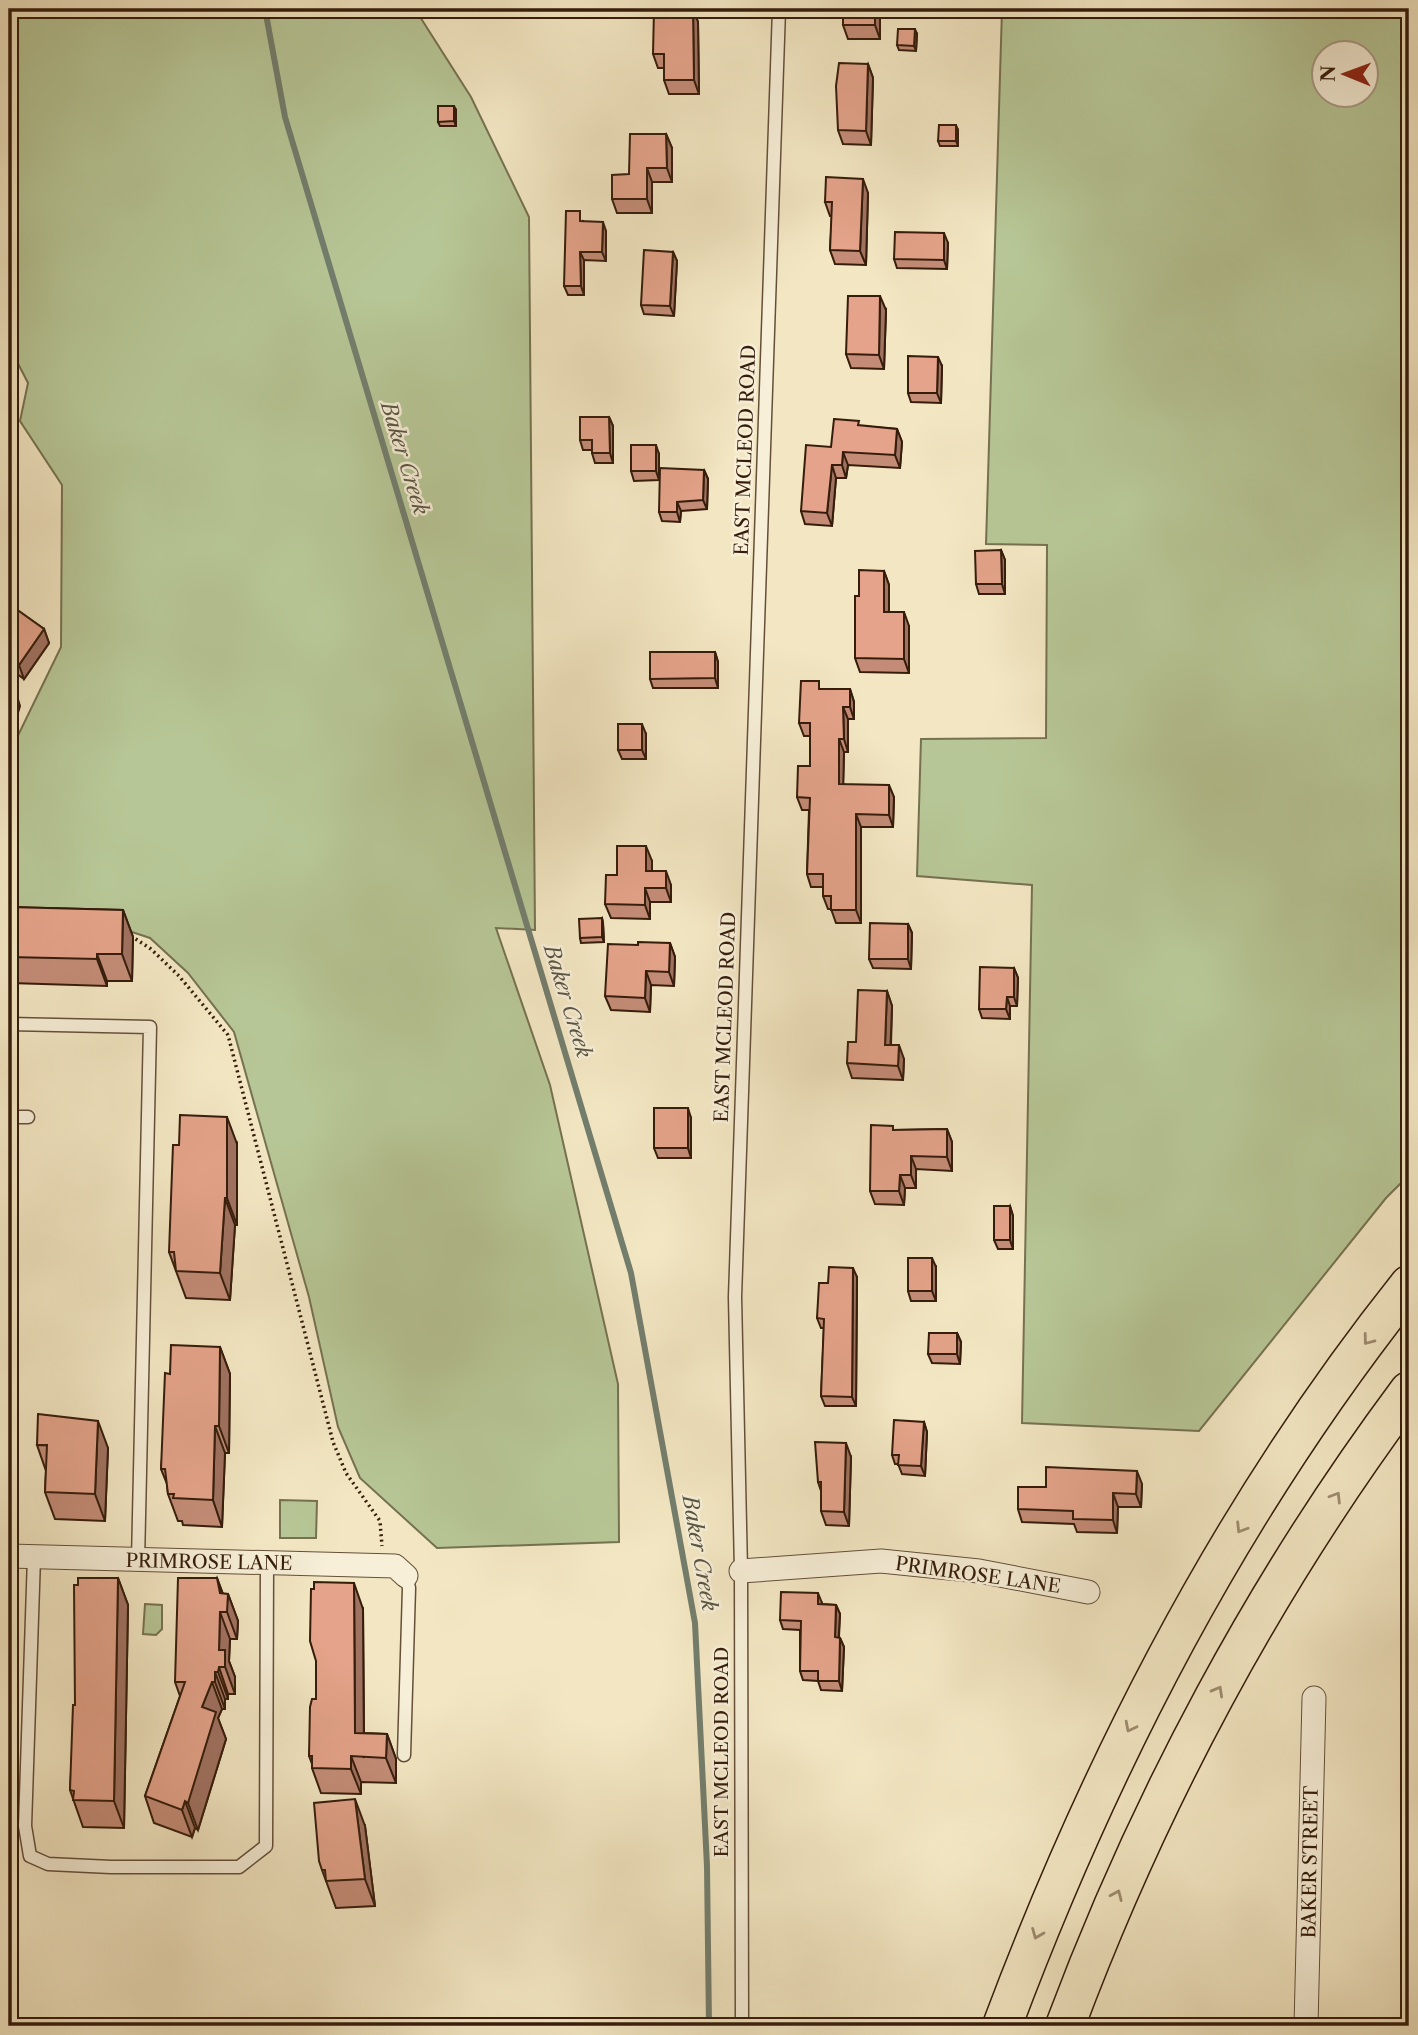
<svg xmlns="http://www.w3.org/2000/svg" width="1418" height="2035" font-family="'Libre Caslon Text',serif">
<rect width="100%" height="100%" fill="#f3e7c3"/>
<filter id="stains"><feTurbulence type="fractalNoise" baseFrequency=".00286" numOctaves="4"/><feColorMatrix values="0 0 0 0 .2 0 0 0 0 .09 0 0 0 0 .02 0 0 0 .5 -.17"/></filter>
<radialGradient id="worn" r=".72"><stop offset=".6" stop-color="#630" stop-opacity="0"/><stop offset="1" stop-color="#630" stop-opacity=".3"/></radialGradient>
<g fill="#b7c696" stroke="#767150" stroke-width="2" fill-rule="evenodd">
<polygon points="9,9 415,9 471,97 529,217 535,930 496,928 550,1085 618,1384 619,1542 437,1548 360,1478 338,1427 309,1297 234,1032 188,973 150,938 120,928 9,927 9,754 61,647 62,485 20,421 28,383 9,346"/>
<path d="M1002 9H1409V1175L1386 1198 1199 1431 1022 1423 1032 885 917 876 921 739 1046 738 1047 545 986 544ZM1324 52H1366V94H1324Z"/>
<polygon points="280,1500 317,1501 316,1538 280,1538"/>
<polygon points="145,1604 162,1605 162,1629 156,1635 143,1634"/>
</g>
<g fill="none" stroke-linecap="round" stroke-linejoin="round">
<polyline stroke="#737e6d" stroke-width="6" points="265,9 285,117 631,1273 695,1623 707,1866 709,2026"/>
<g stroke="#644f39" stroke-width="15">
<g id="service">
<polyline points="9,1024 150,1027 138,1561"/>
<polyline points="9,1117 28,1117"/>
<polyline points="34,1557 25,1826 30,1856 48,1864 111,1867 239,1867 266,1846 267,1563"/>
<polyline points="404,1755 409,1588 406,1576"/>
<polyline points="742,2026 741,1571 735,1297 779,9"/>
</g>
</g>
<g stroke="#644f39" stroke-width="25">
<g id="minor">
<polyline points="9,1556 395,1566 406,1576"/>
<polyline points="741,1571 881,1561 979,1571 1088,1592"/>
<polyline points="1306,2026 1314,1698"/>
</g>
</g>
<g stroke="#351c0b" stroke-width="41">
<g id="motorway">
<path d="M1002 2026C1101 1761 1232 1507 1409 1285"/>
<path d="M1065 2026C1149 1801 1265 1584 1409 1391"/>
</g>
</g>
<polyline stroke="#351c0b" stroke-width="3.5" stroke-dasharray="2 3.5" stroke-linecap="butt" points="131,936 151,949 179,976 228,1035 333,1442 346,1473 380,1521 382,1546"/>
<use href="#service" stroke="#f7efd8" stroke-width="12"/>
<use href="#minor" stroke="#f7efd8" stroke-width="23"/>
<use href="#motorway" stroke="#f3e7c3" stroke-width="38"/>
</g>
<g fill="#c48c77" stroke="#351c0b" stroke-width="2">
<polygon points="693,9 698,22 699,94 669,94 664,80 664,68 658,68 653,54"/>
<polygon points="880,9 880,39 848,39 843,25"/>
<polygon points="917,34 916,51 899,50 897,45"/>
<polygon points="868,64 873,78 871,145 843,144 838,130"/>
<polygon points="456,110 456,126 440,126 438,122"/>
<polygon points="958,130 958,146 940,146 938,141"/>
<polygon points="666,134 672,148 672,182 652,182 652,213 617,213 612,199 629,174"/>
<polygon points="868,193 866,265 835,264 830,250 832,216 830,216 825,202"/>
<polygon points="583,220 583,222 606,231 606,261 584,260 584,295 568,295 564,286"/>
<polygon points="948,243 947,269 897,268 894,259"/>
<polygon points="673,252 677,261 674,316 644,314 641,305"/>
<polygon points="886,310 884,369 851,368 846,354"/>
<polygon points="942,366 941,403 911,402 908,393"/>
<polygon points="609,417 613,426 613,463 595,463 592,453 592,450 583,450 580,440"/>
<polygon points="860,426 897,429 902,442 900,468 848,465 846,478 836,478 832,526 805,524 801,511 831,447"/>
<polygon points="659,454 659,480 634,481 631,471"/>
<polygon points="704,470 708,479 707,509 681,511 680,522 662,521 659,512"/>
<polygon points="1001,550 1005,560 1005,594 979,594 976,584"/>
<polygon points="884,571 889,585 889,612 909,626 909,673 860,672 855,658 859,596"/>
<polygon points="9,604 44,629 49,643 24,679 9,668"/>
<polygon points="715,652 718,662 718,688 653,688 650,679"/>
<polygon points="822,689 850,689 854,702 854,719 848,719 848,752 844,752 843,784 894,797 893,827 861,827 861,923 836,923 831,909 828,909 823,896 823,887 811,887 807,874 809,810 802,810 797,797 810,766 810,736 804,736 799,723"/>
<polygon points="646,734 646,759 622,759 618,750"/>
<polygon points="652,861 652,871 671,885 671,902 650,902 650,919 611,918 605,904 617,875"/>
<polygon points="9,907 123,910 133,937 132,981 107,981 107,986 10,983 9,980"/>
<polygon points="602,918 603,923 604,942 581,943 580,938"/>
<polygon points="908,924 912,933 911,969 873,968 869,959"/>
<polygon points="670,943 675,957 674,986 651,985 650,1012 611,1010 605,996 638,945"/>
<polygon points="1014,968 1018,978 1017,1006 1010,1006 1010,1019 982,1018 979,1009"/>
<polygon points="887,991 892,1006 891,1045 904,1059 903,1080 852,1078 847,1063 856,1042"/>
<polygon points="691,1118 691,1158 658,1158 654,1148"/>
<polygon points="947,1129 952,1142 952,1171 916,1169 916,1188 905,1188 904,1205 875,1204 870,1191 895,1130"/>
<polygon points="237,1144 237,1225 235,1225 230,1300 186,1298 169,1252"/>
<polygon points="1010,1206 1013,1216 1013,1249 998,1249 994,1240"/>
<polygon points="936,1267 936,1301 911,1301 908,1291"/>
<polygon points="857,1277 856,1406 825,1406 821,1396 824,1328 821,1328 817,1318 828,1283"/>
<polygon points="957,1333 961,1342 960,1364 932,1363 928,1354"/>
<polygon points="220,1347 230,1374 229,1453 225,1453 222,1527 183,1525 182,1521 178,1521 168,1494 167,1484 161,1469 170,1374"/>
<polygon points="924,1422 927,1432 925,1476 902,1474 898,1464 895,1464 892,1455"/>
<polygon points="37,1445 108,1448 105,1521 55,1519 45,1492 46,1471"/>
<polygon points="851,1457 849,1526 826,1525 821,1511 821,1491 818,1482"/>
<polygon points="1142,1484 1141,1507 1118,1507 1117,1533 1077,1532 1074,1524 1022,1522 1018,1509 1046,1487"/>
<polygon points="118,1578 128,1605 124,1828 83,1827 70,1790 75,1705 78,1585"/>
<polygon points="217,1578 223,1594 228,1594 238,1621 237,1639 230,1639 229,1661 235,1677 235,1694 228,1694 228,1699 225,1699 225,1709 222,1709 218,1718 226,1739 198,1830 195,1828 192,1837 154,1823 145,1796 180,1696 175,1682"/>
<polygon points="822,1603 822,1604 836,1605 840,1614 839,1637 840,1638 844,1647 842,1691 821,1690 818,1681 803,1680 800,1671 800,1630 783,1629 780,1620"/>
<polygon points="363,1609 364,1733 387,1734 396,1759 396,1783 361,1782 361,1794 321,1793 312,1768 312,1764 309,1756 316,1699 316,1661"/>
<polygon points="365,1826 375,1906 336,1908 322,1870"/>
</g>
<g fill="#a07261" stroke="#351c0b" stroke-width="2">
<polygon points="693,9 698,22 699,94 694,80"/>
<polygon points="875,9 880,9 880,39 875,25"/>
<polygon points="915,29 917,34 916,51 914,46"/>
<polygon points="868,64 873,78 871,145 866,131"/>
<polygon points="454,106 456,110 456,126 454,121"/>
<polygon points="956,125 958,130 958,146 956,141"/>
<polygon points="666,134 672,148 672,182 667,168"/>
<polygon points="647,168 652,182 652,213 647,199"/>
<polygon points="863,179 868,193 866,265 860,251"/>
<polygon points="603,222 606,231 606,261 602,252"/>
<polygon points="944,233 948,243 947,269 944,260"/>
<polygon points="580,252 584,260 584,295 581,286"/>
<polygon points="673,252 677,261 674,316 670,306"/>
<polygon points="880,296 886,310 884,369 879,355"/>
<polygon points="938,357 942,366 941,403 937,393"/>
<polygon points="609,417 613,426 613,463 610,453"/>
<polygon points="897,429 902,442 900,468 895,455"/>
<polygon points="656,445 659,454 659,480 656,471"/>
<polygon points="843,452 848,465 846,478 842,465"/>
<polygon points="832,465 836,478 832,526 827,513"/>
<polygon points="704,470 708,479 707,509 703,500"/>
<polygon points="677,502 681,511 680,522 677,512"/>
<polygon points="1001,550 1005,560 1005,594 1002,584"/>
<polygon points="884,571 889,585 889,626 884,612"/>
<polygon points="904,612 909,626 909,673 904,659"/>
<polygon points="44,629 49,643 24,679 19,665"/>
<polygon points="715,652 718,662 718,688 715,678"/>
<polygon points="850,689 854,702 854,719 850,707"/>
<polygon points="17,696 20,706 10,740 9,737 9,723"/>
<polygon points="843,707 848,719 848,752 844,739"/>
<polygon points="642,724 646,734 646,759 642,750"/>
<polygon points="839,739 844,752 843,796 839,784"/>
<polygon points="889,785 894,797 893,827 889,815"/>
<polygon points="856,814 861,827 861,923 856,910"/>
<polygon points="646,846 652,861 652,885 646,871"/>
<polygon points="666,871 671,885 671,902 666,888"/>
<polygon points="645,888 650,902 650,919 645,905"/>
<polygon points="123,910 133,937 132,981 122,954"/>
<polygon points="602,918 603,923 604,942 602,937"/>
<polygon points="908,924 912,933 911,969 908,959"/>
<polygon points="670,943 675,957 674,986 669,972"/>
<polygon points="97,954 107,981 107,986 97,959"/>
<polygon points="1014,968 1018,978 1017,1006 1014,997"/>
<polygon points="646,971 651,985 650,1012 645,998"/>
<polygon points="887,991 892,1006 890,1059 885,1045"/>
<polygon points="1007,997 1010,1006 1010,1019 1006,1009"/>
<polygon points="899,1045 904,1059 903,1080 898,1066"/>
<polygon points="688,1108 691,1118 691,1158 688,1148"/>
<polygon points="227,1117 237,1144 237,1225 227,1198"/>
<polygon points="947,1129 952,1142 952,1171 947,1157"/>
<polygon points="911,1156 916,1169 916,1188 911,1175"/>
<polygon points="900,1175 905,1188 904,1205 899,1191"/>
<polygon points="225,1198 235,1225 230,1300 220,1273"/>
<polygon points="1010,1206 1013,1216 1013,1249 1010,1240"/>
<polygon points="932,1258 936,1267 936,1301 932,1291"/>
<polygon points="853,1268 857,1277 856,1406 852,1397"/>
<polygon points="957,1333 961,1342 960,1364 957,1354"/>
<polygon points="220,1347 230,1374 229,1453 219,1426"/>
<polygon points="98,1421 108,1448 105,1521 95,1494"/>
<polygon points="924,1422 927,1432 925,1476 921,1466"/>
<polygon points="215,1426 225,1453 222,1527 213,1500"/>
<polygon points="846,1443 851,1457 849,1526 844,1512"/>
<polygon points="1137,1471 1142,1484 1141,1507 1136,1494"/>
<polygon points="1113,1493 1118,1507 1117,1533 1113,1520"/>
<polygon points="118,1578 128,1605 124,1828 114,1801"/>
<polygon points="217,1578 227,1605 228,1594 238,1621 237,1639 220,1593"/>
<polygon points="354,1583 363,1609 364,1758 355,1733"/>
<polygon points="818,1593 822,1603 822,1614 818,1604"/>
<polygon points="836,1605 840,1614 838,1647 835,1637"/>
<polygon points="220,1612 230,1639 229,1661 235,1677 235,1694 219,1650"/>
<polygon points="840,1638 844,1647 842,1691 839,1681"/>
<polygon points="219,1667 228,1694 228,1699 218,1672"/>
<polygon points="215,1672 225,1699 225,1709 215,1682"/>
<polygon points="212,1682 222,1709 218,1718 226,1739 198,1830 188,1803 202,1707"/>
<polygon points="387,1734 396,1759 396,1783 386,1758"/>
<polygon points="351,1756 361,1782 361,1794 351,1769"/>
<polygon points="355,1799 365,1826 375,1906 365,1879"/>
<polygon points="185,1801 195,1828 192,1837 182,1810"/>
</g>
<g fill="#e4a38a" stroke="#351c0b" stroke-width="2">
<polygon points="654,9 693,9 694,80 664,80 664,54 653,54"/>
<rect x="843" y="9" width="32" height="16"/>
<polygon points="898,29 915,29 914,46 897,45"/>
<polygon points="839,63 868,64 866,131 838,130 836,86"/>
<polygon points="438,106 454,106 454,121 438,122"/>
<polygon points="939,125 956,125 956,141 938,141"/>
<polygon points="630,134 666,134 667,168 647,168 647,199 612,199 612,175 629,174"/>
<polygon points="826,177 863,179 860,251 830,250 832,202 825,202"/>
<polygon points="566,211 580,211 580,221 603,222 602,252 580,252 581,286 564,286"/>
<polygon points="895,232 944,233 944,260 894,259"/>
<polygon points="644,250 673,252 670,306 641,305"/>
<polygon points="848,296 880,296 879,355 846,354"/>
<polygon points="908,356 938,357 937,393 908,393"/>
<polygon points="580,417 609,417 610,453 592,453 592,440 580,440"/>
<polygon points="834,419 859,421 858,425 897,429 895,455 843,452 842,465 832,465 827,513 801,511 806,445 831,447"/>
<rect x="631" y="445" width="25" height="26"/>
<polygon points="660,468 704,470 703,500 677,502 677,512 659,512"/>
<polygon points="1001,550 1002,584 976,584 975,551"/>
<polygon points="859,570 884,571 884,612 904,612 904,659 855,658 855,596 859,596"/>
<polygon points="9,604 44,629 19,665 9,658"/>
<polygon points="650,652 715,652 715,678 650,679"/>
<polygon points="801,681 819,681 819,689 850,689 850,707 843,707 844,739 839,739 839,784 889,785 889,815 856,814 856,910 831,910 831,896 823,896 823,874 807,874 810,798 797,797 798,766 810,766 810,723 799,723"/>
<polygon points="9,694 17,696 9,723"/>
<rect x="618" y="724" width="24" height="26"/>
<polygon points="617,846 646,846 646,871 666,871 666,888 645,888 645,905 605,904 606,875 617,875"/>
<polygon points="9,907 123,910 122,954 97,954 97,959 9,957"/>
<polygon points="602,918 602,937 580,938 579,919"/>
<polygon points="870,923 908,924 908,959 869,959"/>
<polygon points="638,942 670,943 669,972 646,971 645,998 605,996 608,944 638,945"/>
<polygon points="980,967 1014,968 1014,997 1007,997 1006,1009 979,1009"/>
<polygon points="858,990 887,991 885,1045 899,1045 898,1066 847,1063 848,1042 856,1042"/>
<rect x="654" y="1108" width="34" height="40"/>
<polygon points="180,1115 227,1117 227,1198 225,1198 220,1273 176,1271 174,1252 169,1252 173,1145 179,1145"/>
<polygon points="871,1125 893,1126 893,1130 947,1129 947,1157 911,1156 911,1175 900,1175 899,1191 870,1191"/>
<rect x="994" y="1206" width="16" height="34"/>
<rect x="908" y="1258" width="24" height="33"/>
<polygon points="829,1267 853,1268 852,1397 821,1396 824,1319 817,1318 819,1283 828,1283"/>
<polygon points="929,1333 957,1333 957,1354 928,1354"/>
<polygon points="171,1345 220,1347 219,1426 215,1426 213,1500 173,1498 174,1494 168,1494 165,1469 161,1469 165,1373 170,1374"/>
<polygon points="38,1414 98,1421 95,1494 45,1492 47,1445 37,1445"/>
<polygon points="894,1420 924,1422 921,1466 898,1465 899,1455 892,1455"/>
<polygon points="815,1442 846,1443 844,1512 821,1511 821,1482 818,1482"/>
<polygon points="1046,1467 1137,1471 1136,1494 1113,1493 1113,1520 1073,1519 1073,1511 1018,1509 1018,1487 1046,1487"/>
<polygon points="78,1578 118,1578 114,1801 73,1800 74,1791 70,1790 73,1705 75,1705 74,1585 78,1585"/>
<polygon points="178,1578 217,1578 220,1593 228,1594 227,1612 220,1612 219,1650 225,1650 225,1667 219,1667 218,1672 215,1672 215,1682 212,1682 202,1707 216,1712 188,1803 185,1801 182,1810 145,1796 185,1682 175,1682"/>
<polygon points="314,1582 354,1583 355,1733 387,1734 386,1758 351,1756 351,1769 312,1768 312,1756 309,1756 310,1707 312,1699 316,1699 316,1661 310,1641 311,1589 314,1589"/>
<polygon points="781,1592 818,1593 818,1604 836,1605 835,1637 840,1638 839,1681 818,1681 818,1671 800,1671 801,1621 780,1620"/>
<polygon points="355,1799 365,1879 326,1881 325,1870 322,1870 319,1861 314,1803"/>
</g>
<defs><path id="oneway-chevron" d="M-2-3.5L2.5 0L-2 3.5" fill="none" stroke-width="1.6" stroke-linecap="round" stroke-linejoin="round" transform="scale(1.75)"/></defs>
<g stroke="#9e8c70">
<use href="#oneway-chevron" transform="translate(1368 1340) rotate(127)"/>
<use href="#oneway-chevron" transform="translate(1336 1497) rotate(-58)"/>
<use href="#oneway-chevron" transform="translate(1241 1528) rotate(122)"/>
<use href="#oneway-chevron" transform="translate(1218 1691) rotate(-61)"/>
<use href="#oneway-chevron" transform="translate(1130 1727) rotate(117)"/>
<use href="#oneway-chevron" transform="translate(1117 1895) rotate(-66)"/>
<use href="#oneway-chevron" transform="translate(1037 1934) rotate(112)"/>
</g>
<g text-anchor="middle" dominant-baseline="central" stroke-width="5" stroke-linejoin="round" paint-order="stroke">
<g font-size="19" fill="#351c0b" stroke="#f7efd8">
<text transform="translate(745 450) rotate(-88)">EAST MCLEOD ROAD</text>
<text transform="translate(725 1017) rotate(-88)">EAST MCLEOD ROAD</text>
<text transform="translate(209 1562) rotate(1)">PRIMROSE LANE</text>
<text transform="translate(978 1575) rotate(8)">PRIMROSE LANE</text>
<text transform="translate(721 1752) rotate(-90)">EAST MCLEOD ROAD</text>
<text transform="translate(1310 1862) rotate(-89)">BAKER STREET</text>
</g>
<g font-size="21" font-style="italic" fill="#595544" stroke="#f7efd8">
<text transform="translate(405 458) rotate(73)">Baker Creek</text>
<text transform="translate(568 1001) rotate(73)">Baker Creek</text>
<text transform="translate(700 1553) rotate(80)">Baker Creek</text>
</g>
</g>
<rect width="1418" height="2035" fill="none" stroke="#f3e7c3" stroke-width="35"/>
<rect x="10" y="10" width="1397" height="2014" fill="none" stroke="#351c0b" stroke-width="3.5"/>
<rect x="18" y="18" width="1383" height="2000" fill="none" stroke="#351c0b" stroke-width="2"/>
<g transform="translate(1345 74) rotate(271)"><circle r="33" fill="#f7efd8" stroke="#a99b86" stroke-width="2"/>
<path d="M0-5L12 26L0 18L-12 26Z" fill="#8f2418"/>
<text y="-10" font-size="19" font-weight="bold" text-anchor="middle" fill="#351c0b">N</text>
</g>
<rect width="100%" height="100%" filter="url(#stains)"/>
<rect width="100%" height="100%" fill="url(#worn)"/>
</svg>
